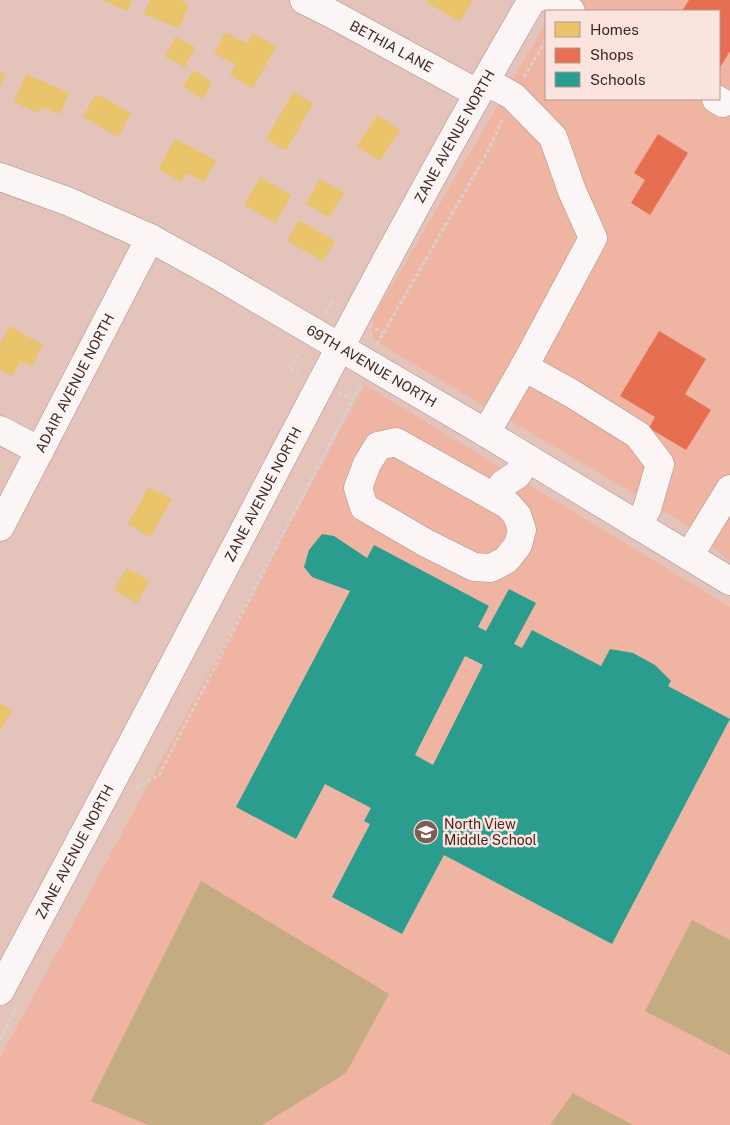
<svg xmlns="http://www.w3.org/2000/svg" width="730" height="1125" font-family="'Public Sans',sans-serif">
<rect width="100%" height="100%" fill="#e4c3ba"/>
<g fill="#f0b4a3">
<polygon points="560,0 730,0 730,561 679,520 377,342 372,334 373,318 546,23 546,99 719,99 719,11 553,11"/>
<polygon points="365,385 730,607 730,1125 0,1125 0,1058"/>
</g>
<g fill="#c4ab82">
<polygon points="201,881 389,994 346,1073 262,1125 148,1125 91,1101"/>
<polygon points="692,920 730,940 730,1055 645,1011"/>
<polygon points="573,1093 633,1125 550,1125"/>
</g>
<g fill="#e9c46a">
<polygon points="102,0 132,0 128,11"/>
<polygon points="150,0 180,0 189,4 179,28 144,14"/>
<polygon points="427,0 473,0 460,22 426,2"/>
<polygon points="226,32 247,44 253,33 276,47 253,88 230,75 236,65 214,53"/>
<polygon points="175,37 195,47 185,67 165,57"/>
<polygon points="193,70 212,82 203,99 183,87"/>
<polygon points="0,72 5,73 0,87"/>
<polygon points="26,74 69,93 60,114 42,107 39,113 14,102"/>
<polygon points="293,92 313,103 286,151 266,139"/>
<polygon points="96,94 131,113 118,137 83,117"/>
<polygon points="377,115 400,130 380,161 357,146"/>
<polygon points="175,139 216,160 204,182 186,173 182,182 158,169"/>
<polygon points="260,177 291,195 276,223 244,205"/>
<polygon points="320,179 344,192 330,217 306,204"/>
<polygon points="299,220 335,241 323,261 287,241"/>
<polygon points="10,326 43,345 31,367 21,361 12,376 0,369 0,344"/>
<polygon points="149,487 172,499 150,537 128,524"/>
<polygon points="127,568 150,581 137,603 114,590"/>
<polygon points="0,704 12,710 0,732"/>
</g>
<g fill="#e76f51">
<polygon points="689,0 730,0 730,51 721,66 719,64 719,11 682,11"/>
<polygon points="658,134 688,153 650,215 631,203 645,180 634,173"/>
<polygon points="659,331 706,359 685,394 711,410 686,450 649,428 655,417 620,396"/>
</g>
<path fill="#2a9d8f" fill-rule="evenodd" d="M322 534 334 536 367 558 374 545 489 606 478 627 486 631 509 589 536 603 514 644 522 648 532 630 601 666 610 649 633 653 655 665 671 681 668 686 730 719 612 944 444 855 402 934 332 897 370 824 364 821 371 808 325 784 296 839 236 807 350 591 312 577 304 567 309 550ZM465 656 483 665 433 765 415 755Z"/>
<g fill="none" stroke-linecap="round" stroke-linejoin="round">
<g stroke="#aa8e86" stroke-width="29">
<g id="minor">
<path id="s1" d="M304 0 332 14 477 93"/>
<polyline points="552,0 571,11"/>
<polyline points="485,81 513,96 553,137 572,191 593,238 524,367"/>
<polyline points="716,99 723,103"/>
<path id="s2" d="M0 177 67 201 150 238 217 275 486 433 730 581"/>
<polyline points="0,430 40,451"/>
<polyline points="486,433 524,367 571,393 638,435 660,464 647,509 637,525"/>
<polygon points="396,442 508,505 517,515 522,530 518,545 506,560 491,568 474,567 426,543 364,507 358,488 367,464 378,446"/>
<polyline points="494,497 503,484 518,474 527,458"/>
<path id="s3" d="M0 527 150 238"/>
<polyline points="689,556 730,489"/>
<path id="s4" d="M0 991C84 835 167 678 249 521 340 346 432 171 532 0"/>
</g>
</g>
<g stroke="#dbd0cd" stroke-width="3" stroke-dasharray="4 2.5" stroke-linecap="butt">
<polyline points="524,77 546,40"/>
<polyline points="325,313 332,301 338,305"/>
<polyline points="375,328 383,333"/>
<polyline points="377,344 487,153 503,118"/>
<polyline points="300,374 289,368 301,350"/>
<polyline points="339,393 353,399 359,384"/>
<polyline points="136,788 159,775 353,399"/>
<polyline points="0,1040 16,1008"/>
</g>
<use href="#minor" stroke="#fbf6f5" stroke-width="28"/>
</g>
<defs>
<g id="school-disc" transform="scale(1.25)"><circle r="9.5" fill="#7b5d55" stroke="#fce4de"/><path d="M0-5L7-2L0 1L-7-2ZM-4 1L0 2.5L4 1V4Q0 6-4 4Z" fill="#fff"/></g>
</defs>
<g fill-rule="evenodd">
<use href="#school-disc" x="426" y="832"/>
</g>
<g text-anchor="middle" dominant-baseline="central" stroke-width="5" stroke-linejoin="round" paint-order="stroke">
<g font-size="14" fill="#43261e" stroke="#fce4de">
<text stroke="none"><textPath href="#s1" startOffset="99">BETHIA LANE</textPath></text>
<text stroke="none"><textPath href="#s4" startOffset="968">ZANE AVENUE NORTH</textPath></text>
<text stroke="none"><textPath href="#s2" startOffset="418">69TH AVENUE NORTH</textPath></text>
<text stroke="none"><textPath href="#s3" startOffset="162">ADAIR AVENUE NORTH</textPath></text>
<text stroke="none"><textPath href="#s4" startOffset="562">ZANE AVENUE NORTH</textPath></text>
<text stroke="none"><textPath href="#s4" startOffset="158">ZANE AVENUE NORTH</textPath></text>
</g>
<g font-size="14" fill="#43261e" stroke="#fce4de" text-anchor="start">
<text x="444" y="824">North View<tspan x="444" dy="16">Middle School</tspan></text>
</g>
</g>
<rect x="545" y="10" width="175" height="90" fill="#fce4de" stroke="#b29891"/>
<rect x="555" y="22" width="25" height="15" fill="#e9c46a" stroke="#b29891"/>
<text x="590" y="35" font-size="15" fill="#43261e">Homes</text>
<rect x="555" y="48" width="25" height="15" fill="#e76f51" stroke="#b29891"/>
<text x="590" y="60" font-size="15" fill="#43261e">Shops</text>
<rect x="555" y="72" width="25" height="15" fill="#2a9d8f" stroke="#b29891"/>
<text x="590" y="85" font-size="15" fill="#43261e">Schools</text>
</svg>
